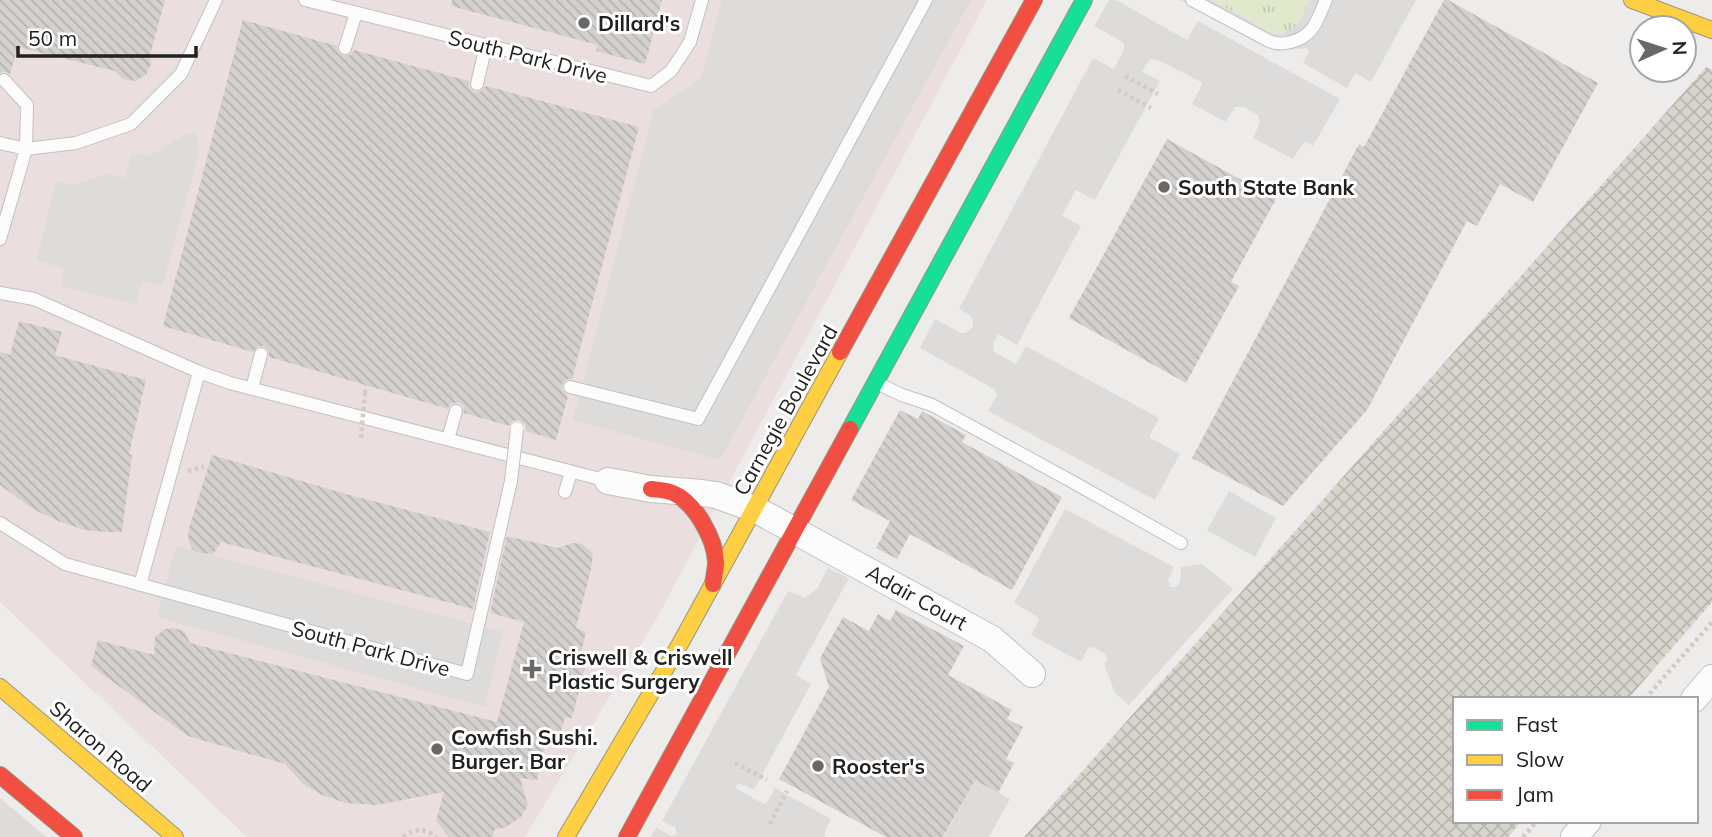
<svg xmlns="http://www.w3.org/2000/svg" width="1712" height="837" font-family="Mulish,sans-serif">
<defs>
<pattern id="construction-cross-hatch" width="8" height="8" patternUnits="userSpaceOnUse" patternTransform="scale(1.75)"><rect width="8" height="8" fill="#d7d5cc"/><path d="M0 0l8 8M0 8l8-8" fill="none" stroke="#b8b7af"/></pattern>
<pattern id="grass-tufts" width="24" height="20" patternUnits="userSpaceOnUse" patternTransform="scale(1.75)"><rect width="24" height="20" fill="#e0e9cb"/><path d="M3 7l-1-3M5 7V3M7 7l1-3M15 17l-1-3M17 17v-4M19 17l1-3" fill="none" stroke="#c0c8ae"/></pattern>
<pattern id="building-back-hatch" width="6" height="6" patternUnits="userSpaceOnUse" patternTransform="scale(1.75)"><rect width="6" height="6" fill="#d3d0ce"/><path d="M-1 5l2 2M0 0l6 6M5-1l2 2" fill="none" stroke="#b5b2b1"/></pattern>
</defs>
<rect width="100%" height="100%" fill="#eeecea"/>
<polygon fill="#dedcdb" points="0,798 46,837 0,837"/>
<polygon fill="#ebdede" points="0,0 987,0 657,618 525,837 247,837 0,602"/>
<g fill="#dddcdb">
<polygon points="722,0 971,0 720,460 573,420 654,109 701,78"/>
<polygon points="1109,0 1116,0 1187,40 1198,21 1340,99 1313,146 1307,142 1303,143 1293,159 1253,138 1260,123 1258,115 1244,107 1235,107 1226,122 1192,104 1203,83 1158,60 1150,59 1142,72 1160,81 1095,200 1076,190 1062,216 1081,226 1017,345 998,334 993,344 994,352 1016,364 1026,346 1159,418 1149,437 1180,454 1155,500 988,411 997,395 994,389 920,348 935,319 961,333 965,333 970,330 973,326 973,320 970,315 959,309 1093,58 1114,69 1124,49 1124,44 1121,41 1094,26"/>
<polygon points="1180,0 1213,0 1272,33 1282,34 1299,21 1310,0 1416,0 1371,82 1355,73 1347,88 1303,63 1309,52 1307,48 1277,51 1270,48"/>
<polygon points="197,133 199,154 162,286 142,281 136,304 61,286 64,269 37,260 56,182 74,185 106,174 125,178 132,153 147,156 156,152 183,135"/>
<polygon points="1229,491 1276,518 1255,557 1207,530"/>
<polygon points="1065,509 1174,567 1168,580 1170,587 1174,587 1178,585 1181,578 1181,567 1202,564 1233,589 1129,705 1115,693 1104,663 1107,661 1107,657 1105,654 1092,647 1088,648 1081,662 1031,635 1039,620 1038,617 1014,603"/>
<polygon points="176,546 503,632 485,707 157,617"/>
<polygon points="828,568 849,578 796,675 811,684 754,790 739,783 736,786 737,789 764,804 767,802 775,788 831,819 825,831 825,837 651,837 656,828 672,836 677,834 675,827 662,821 788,591 805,598 817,589"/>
<polygon points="975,780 1010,799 989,837 944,837"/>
</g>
<polygon fill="url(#construction-cross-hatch)" points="1706,67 1712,70 1712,602 1628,699 1455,699 1455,821 1522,821 1508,837 1024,837"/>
<path fill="url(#grass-tufts)" d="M1213 0H1310C1300 18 1296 36 1272 33Z"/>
<g fill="url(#building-back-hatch)">
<polygon points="0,0 165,0 150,55 151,64 146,75 135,81 123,79 115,71 18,47 10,74 6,72 0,72"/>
<polygon points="452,0 662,0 645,64 596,51 598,45 451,6"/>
<polygon points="1444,0 1448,0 1598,83 1533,202 1500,184 1477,226 1467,221 1367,410 1283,506 1192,458 1359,144 1364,147"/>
<polygon points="243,20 337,46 338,53 343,56 350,55 354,50 469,81 469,87 474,92 480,92 486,86 639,127 572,379 567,379 562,384 562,390 568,396 556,440 526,431 525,425 519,420 513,421 509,426 464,413 463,405 458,402 450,404 448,409 269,357 269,351 264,346 258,346 253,352 163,326"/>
<polygon points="1167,139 1276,199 1231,282 1239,286 1186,383 1069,318"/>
<polygon points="19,321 62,332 55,355 146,380 129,454 132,455 122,532 105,532 85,530 58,521 33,509 0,485 0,352 10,355"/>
<polygon points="900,410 918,419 922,411 966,435 962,442 1062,497 1012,590 910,534 897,559 876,548 890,521 851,500"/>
<polygon points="212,455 346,494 490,532 473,609 221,542 213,554 199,553 192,549 188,539 189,528"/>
<polygon points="507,536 558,548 573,543 582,544 593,553 591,569 576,628 586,632 579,661 586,663 572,718 565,717 558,741 546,741 537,780 520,778 528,805 521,817 506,827 494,830 493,837 449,837 436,821 444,792 377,805 346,803 322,795 303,784 285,764 188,736 91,666 98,640 154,655 155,637 165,629 174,628 184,631 190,643 497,722 524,622 490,613"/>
<polygon points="896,610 964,646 948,675 1012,710 1007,719 1023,727 1006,759 1014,763 998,793 975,780 943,837 886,837 779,779 829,687 820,658 843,617 869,631 878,614 890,621"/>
</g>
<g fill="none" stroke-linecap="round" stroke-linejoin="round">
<g stroke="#c2c1c0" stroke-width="14">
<g id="lane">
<polyline points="305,0 651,86 671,71 690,42 702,0"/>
<path d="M1192 0 1269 41C1277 44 1282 44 1291 42 1314 36 1317 20 1326 0"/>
<polyline points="345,48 356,13"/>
<polyline points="477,84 486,45"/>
<polyline points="0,143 26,149 76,143 131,124 181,74 216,0"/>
<polyline points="0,239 26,149 27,105 4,80"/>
<polyline points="0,293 34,299 199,372 230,383 608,481"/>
<polyline points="879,384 902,395 932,405 1071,481 1181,543"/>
<polyline points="570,387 698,419 926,0"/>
<polyline points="252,388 261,354"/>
<polyline points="448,439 456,411"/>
<polyline points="565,492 571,472"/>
<polyline points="0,523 65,564 467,674 511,481"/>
<polyline points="140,585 199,372"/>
</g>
</g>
<g stroke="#c2c1c0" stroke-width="28">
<g id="street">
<polyline points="608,481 651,489 702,493 716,495 755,509 992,639 1032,674"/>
<polyline points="1694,699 1712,678"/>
<polyline points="1574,837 1588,821"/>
</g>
</g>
<g stroke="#989682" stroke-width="18">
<polyline id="fast" points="850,429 1084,0"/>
</g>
<g stroke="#989682" stroke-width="18">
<g id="slow">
<polyline points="1632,0 1712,30"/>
<polyline points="0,687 175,837"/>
<polyline points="566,837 680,644 840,352"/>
</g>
</g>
<g stroke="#989682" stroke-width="18">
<g id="jam">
<polyline points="840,352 1034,0"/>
<path d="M651 489C658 490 666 490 673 493 695 502 715 539 716 562 716 569 714 577 713 584"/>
<polyline points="0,775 74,837"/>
<polyline points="627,837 850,429"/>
</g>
</g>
<g stroke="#d6c9c9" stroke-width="4.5" stroke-dasharray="3.5 3.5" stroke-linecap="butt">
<polyline points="1125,76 1158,94"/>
<polyline points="1118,90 1151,108"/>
<polyline points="365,393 366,385"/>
<polyline points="188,471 204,467"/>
<polyline points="1645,699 1712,622"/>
<polyline points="735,763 767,780"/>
<polyline points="770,824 787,791"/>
<path d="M403 837C414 828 425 828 436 837"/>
<polyline points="1523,837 1537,821"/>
</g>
<use href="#lane" stroke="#fcfcfc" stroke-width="12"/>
<use href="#street" stroke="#fcfcfc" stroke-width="26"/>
<use href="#fast" stroke="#16e098" stroke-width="16"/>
<use href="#slow" stroke="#ffcf43" stroke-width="16"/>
<use href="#jam" stroke="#f24e42" stroke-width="16"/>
<g stroke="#c2c1c0" stroke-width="14" stroke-linecap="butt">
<polyline id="lane-bridge" points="511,481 517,429"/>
</g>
<polyline stroke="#d6c9c9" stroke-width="4.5" stroke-dasharray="3.5 3.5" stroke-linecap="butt" points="361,438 365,393"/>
<use href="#lane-bridge" stroke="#fcfcfc" stroke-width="12"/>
</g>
<g fill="#696867" stroke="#fff" stroke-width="2.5">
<circle cx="584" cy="23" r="7"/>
<circle cx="1164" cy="187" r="7"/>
<path d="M528.5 658.5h7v7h7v7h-7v7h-7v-7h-7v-7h7z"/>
<circle cx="437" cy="749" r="7"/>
<circle cx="818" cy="766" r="7"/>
</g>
<g text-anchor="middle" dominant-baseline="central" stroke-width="6" stroke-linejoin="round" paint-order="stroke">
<g font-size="21" font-weight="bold" fill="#212121" stroke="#fff" text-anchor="start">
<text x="598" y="23">Dillard's</text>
<text x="1178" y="187">South State Bank</text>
<text x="548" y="657">Criswell &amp; Criswell<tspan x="548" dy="24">Plastic Surgery</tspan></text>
<text x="451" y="737">Cowfish Sushi.<tspan x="451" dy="24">Burger. Bar</tspan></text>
<text x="832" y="766">Rooster's</text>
</g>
<g font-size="21" fill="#212121" stroke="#fff">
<text transform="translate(528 56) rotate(14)">South Park Drive</text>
<text transform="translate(785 410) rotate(-61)">Carnegie Boulevard</text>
<text transform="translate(917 597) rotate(29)">Adair Court</text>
<text transform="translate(371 648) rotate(15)">South Park Drive</text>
<text transform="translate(101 746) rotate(41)">Sharon Road</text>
</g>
</g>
<rect x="1453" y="697" width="245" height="126" fill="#ffffff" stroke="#a6a6a6" stroke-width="2"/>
<rect x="1467" y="720" width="35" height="10" fill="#16e098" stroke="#a6a6a6" stroke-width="2"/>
<text x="1516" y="732" font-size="21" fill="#212121">Fast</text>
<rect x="1467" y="755" width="35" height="10" fill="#ffcf43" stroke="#a6a6a6" stroke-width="2"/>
<text x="1516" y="767" font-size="21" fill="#212121">Slow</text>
<rect x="1467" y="790" width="35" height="10" fill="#f24e42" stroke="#a6a6a6" stroke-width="2"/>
<text x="1516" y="802" font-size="21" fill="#212121">Jam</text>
<g transform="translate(1663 49) rotate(87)"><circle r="33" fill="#ffffff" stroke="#a6a6a6" stroke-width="2"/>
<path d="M0-5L12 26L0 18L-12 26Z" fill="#696867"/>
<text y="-10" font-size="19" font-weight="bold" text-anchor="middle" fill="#212121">N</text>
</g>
<path d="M18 46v10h178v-10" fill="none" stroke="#212121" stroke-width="3.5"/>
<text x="28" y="46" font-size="21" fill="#212121" stroke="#ffffff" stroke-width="5" paint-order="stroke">50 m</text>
</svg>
